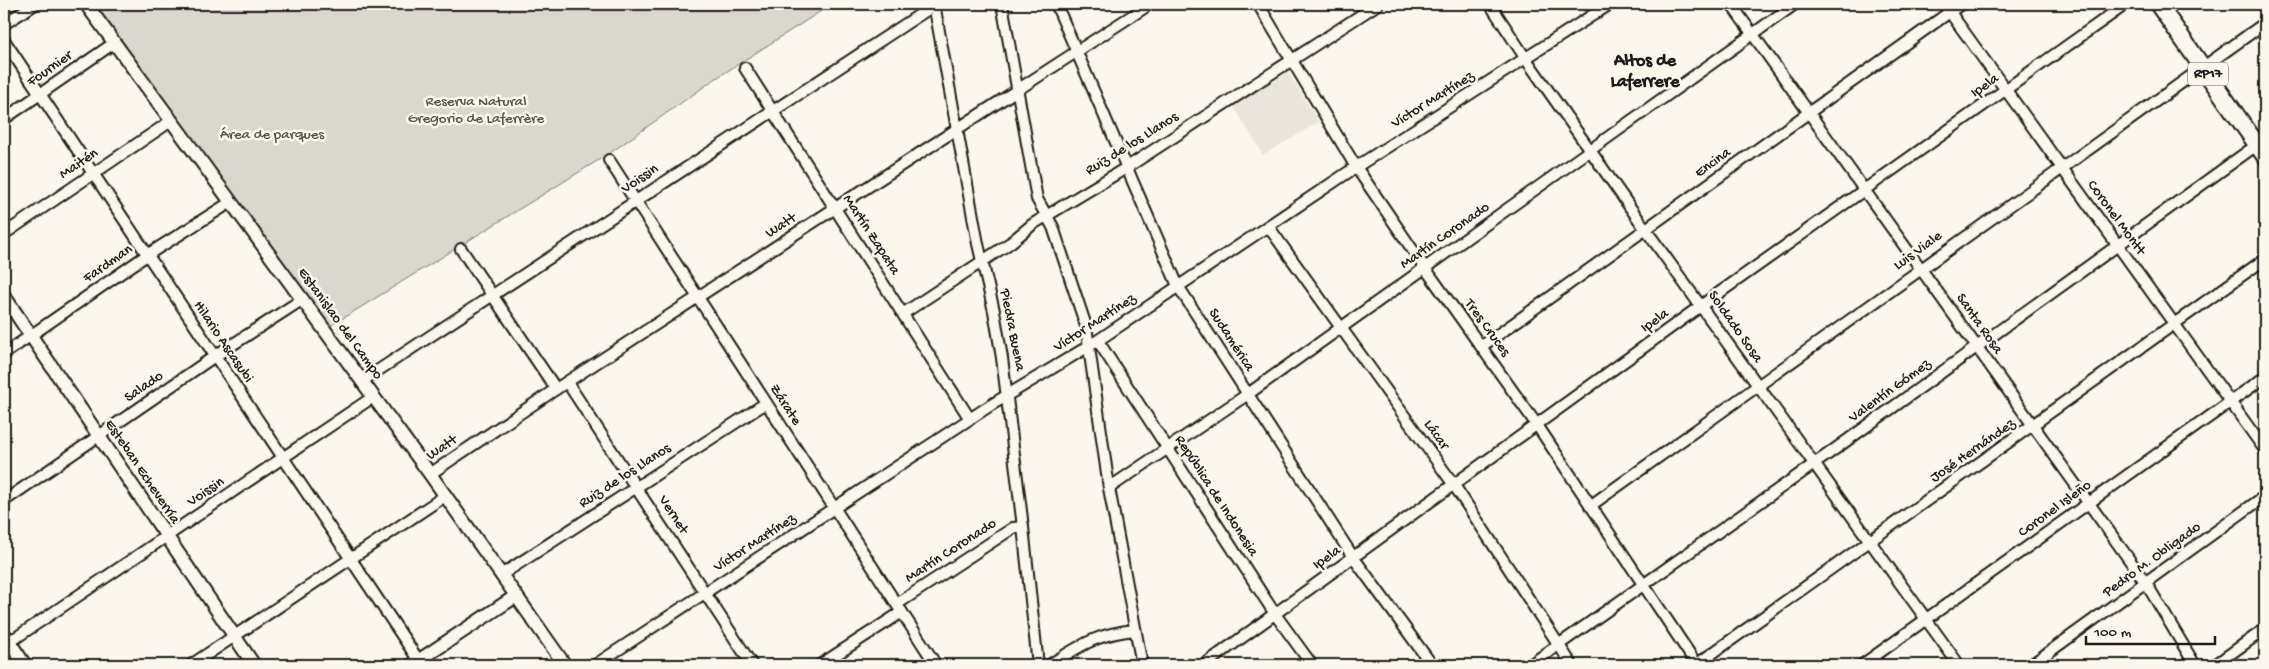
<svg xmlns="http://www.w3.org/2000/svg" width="2269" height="669" font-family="'Gochi Hand',sans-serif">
<rect width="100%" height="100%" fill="#fbf7ec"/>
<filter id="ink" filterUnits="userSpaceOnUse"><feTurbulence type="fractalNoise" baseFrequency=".02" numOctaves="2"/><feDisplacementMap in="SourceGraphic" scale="10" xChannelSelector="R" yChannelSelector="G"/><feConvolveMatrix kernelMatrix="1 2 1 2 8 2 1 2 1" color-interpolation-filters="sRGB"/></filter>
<g filter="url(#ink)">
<polygon fill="#eae6dc" points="1288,72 1319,122 1263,155 1233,105"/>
<polygon fill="#dad7ce" stroke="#7b7a75" points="86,4 832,4 715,79 610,153 324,330"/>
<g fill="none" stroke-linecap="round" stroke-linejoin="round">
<g stroke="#1c1c1c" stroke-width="14">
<g id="minor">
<polyline points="934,4 978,244 994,311 1002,358 1023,527 1038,665"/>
<polyline points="1002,4 1037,199 1053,227 1086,326 1109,488 1142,665"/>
<polyline points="1056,4 1178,286 1353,557 1432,665"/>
<polyline points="1258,4 1356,167 1425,268 1537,425 1697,665"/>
<polyline points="1490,4 1526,59 1646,230 1959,665"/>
<polyline points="1731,4 2146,583 2195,665"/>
<polyline points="1944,4 2265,450"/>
<polyline points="4,24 35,4"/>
<polyline points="4,40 419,661"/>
<polyline points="745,68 970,419"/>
<polyline points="4,119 114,43"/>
<polyline points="609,160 936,665"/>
<polyline points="1268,226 1454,485 1572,665"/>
<polyline points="4,234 171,121"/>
<polyline points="461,249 556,389"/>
<polyline points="904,313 1010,243 1033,224 1126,168 1378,4"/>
<polyline points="1098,341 1275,614 1312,665"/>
<polyline points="1482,346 1961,4"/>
<polyline points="4,354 147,255 231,202"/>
<polyline points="362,381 936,4"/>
<polyline points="567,382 752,665"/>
<polyline points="430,474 556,389 1150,4"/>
<polyline points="1109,488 1248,394 1795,4"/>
<polyline points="4,501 215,356 303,299"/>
<polyline points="1590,506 2265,23"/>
<polyline points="501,575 766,403"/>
<polyline points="897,604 1013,528 1023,527"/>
<polyline points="4,642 17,637 373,397"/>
<polyline points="191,665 445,496"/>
<polyline points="595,665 991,405 1094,343 1356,167 1610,4"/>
<polyline points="820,665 902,612"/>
<path d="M1049 665C1082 645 1096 634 1135 630"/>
<polyline points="1204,665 1702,305 2126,4"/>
<polyline points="1530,665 1831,452 2265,139"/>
<polyline points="1696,665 2265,259"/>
<polyline points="1862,665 2265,377"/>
<polyline points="2031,665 2265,496"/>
<polyline points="2215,665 2265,629"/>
</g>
</g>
<g stroke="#1c1c1c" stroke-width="16">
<g id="tertiary">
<polyline points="86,4 430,474 565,665"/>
<polyline points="4,296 254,665"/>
<polyline points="4,634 25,665"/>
<polyline points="412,665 516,596"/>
</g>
</g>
<g stroke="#1c1c1c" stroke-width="20">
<polyline id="primary" points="2158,4 2265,156"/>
</g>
<use href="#minor" stroke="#fbf7ec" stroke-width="10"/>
<use href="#tertiary" stroke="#fbf7ec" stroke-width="12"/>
<use href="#primary" stroke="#fbf7ec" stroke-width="16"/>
</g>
</g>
<g text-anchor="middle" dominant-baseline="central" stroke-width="5" stroke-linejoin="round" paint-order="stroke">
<rect fill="#fbf7ec" stroke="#5f5e5a" stroke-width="1" x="2188" y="62.5" width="40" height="23" rx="4"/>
<g font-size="14" font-weight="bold" fill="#1c1c1c">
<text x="2208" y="74">RP17</text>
</g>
<g font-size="15" fill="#1c1c1c" stroke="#fbf7ec">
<text transform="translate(50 69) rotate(-35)">Fournier</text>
<text transform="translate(1985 86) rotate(-36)">Ipela</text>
<text transform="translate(1433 100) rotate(-32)">Víctor Martínez</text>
<text transform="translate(1132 144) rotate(-32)">Ruiz de los Llanos</text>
<text transform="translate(1713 163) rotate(-36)">Encina</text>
<text transform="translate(79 164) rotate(-34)">Maitén</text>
<text transform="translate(640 179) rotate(-34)">Voissin</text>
<text transform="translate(2116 218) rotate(54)">Coronel Montt</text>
<text transform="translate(781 226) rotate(-33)">Watt</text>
<text transform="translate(871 235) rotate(57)">Martín Zapata</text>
<text transform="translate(1445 236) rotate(-35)">Martín Coronado</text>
<text transform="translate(1918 251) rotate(-36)">Luis Viale</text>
<text transform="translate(108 264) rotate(-35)">Fardman</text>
<text transform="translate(1655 321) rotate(-36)">Ipela</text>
<text transform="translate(1095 323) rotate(-33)">Víctor Martínez</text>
<text transform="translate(340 324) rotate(54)">Estanislao del Campo</text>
<text transform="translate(1979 324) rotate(55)">Santa Rosa</text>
<text transform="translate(1735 327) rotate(55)">Soldado Sosa</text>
<text transform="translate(1487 328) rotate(54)">Tres Cruces</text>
<text transform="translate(1012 330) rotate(79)">Piedra Buena</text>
<text transform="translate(1231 340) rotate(57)">Sudamérica</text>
<text transform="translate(223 342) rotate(56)">Hilario Ascasubi</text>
<text transform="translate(144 387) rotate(-35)">Salado</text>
<text transform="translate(1890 391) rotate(-36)">Valentín Gómez</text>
<text transform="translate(785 405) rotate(57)">Zárate</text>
<text transform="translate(1436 435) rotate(54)">Lácar</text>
<text transform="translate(442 448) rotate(-34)">Watt</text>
<text transform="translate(1973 451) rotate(-35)">José Hernández</text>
<text transform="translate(142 472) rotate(56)">Esteban Echeverría</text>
<text transform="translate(625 476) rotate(-33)">Ruiz de los Llanos</text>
<text transform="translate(206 492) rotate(-34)">Voissin</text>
<text transform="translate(1216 496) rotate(57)">República de Indonesia</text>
<text transform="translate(2055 509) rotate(-36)">Coronel Isleño</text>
<text transform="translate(673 515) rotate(57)">Vernet</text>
<text transform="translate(755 543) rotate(-33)">Víctor Martínez</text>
<text transform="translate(951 551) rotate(-33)">Martín Coronado</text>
<text transform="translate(1327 558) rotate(-36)">Ipela</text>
<text transform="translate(2152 560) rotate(-36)">Pedro M. Obligado</text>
</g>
<g font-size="15" fill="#555451" stroke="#fbf7ec">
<text x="476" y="102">Reserva Natural<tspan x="476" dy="17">Gregorio de Laferrère</tspan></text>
<text x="272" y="135">Área de parques</text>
</g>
<g font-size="18" font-weight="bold" fill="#1c1c1c" stroke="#fbf7ec">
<text x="1645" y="61">Altos de<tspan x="1645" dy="21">Laferrere</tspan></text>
</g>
</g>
<rect width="2269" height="669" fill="none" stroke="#fbf7ec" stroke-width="20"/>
<rect x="10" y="10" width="2249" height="649" fill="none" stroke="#1c1c1c" stroke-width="2" filter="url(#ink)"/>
<path d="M2086 636v8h129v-8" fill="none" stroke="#1c1c1c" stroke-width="2.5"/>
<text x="2094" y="636" font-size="15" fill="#1c1c1c" stroke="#fbf7ec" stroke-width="4" paint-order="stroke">100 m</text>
</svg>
